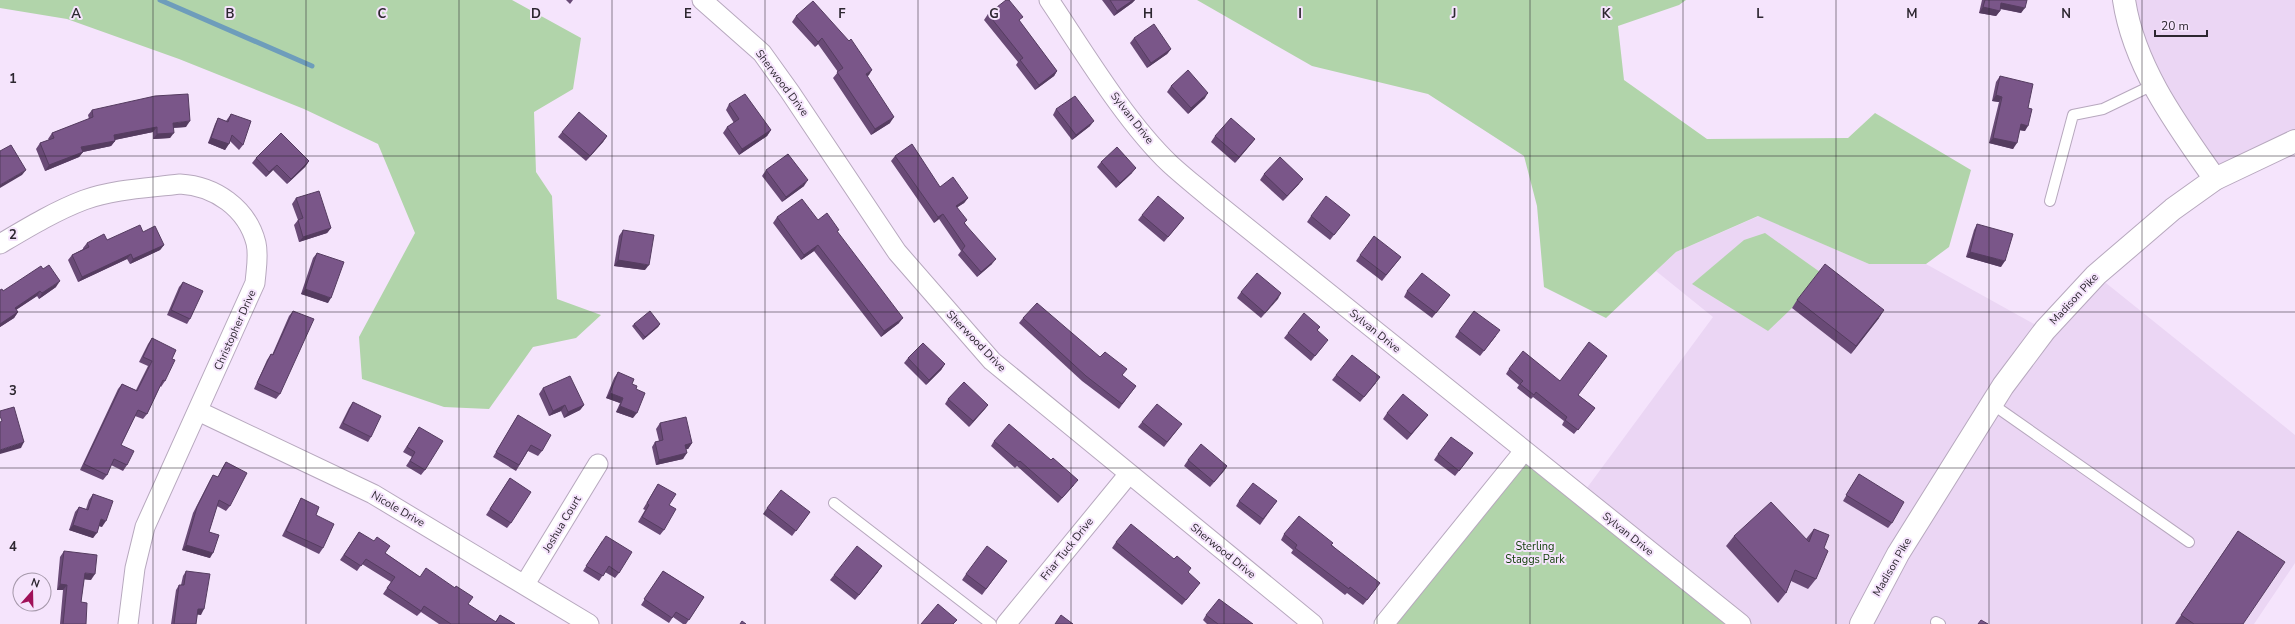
<svg xmlns="http://www.w3.org/2000/svg" width="2295" height="624" font-family="'Nunito Sans',sans-serif">
<rect width="100%" height="100%" fill="#f5e4fc"/>
<g fill="#ebd6f4">
<polygon points="2124,0 2295,0 2295,141 2215,179 2174,120"/>
<polygon points="1759,216 1869,264 1926,264 2045,330 2096,275 2295,435 2295,563 2254,624 1741,624 1581,496 1713,317 1656,271 1676,252"/>
</g>
<g fill="#b1d4aa">
<polygon points="0,0 512,0 581,38 573,89 534,112 536,172 552,196 557,299 601,315 576,338 533,347 489,409 444,407 362,379 359,337 415,233 378,144 304,109 179,59 67,19 0,8"/>
<polygon points="1197,0 1686,0 1679,5 1618,26 1624,80 1707,139 1848,138 1875,113 1971,170 1949,247 1926,264 1869,264 1758,216 1676,252 1606,318 1544,287 1537,206 1524,156 1428,94 1312,66"/>
<polygon points="1765,233 1820,272 1792,308 1768,331 1692,284 1744,240"/>
<polygon points="1524,451 1741,624 1384,624"/>
</g>
<g fill="none" stroke-linecap="round" stroke-linejoin="round">
<polyline stroke="#6e9dbb" stroke-width="5" points="160,0 312,66"/>
<g stroke="#b7a8be" stroke-width="12">
<g id="service">
<polyline points="2050,201 2073,115 2103,109 2155,84"/>
<polyline points="1992,404 2189,542"/>
<polyline points="834,503 991,624"/>
<polyline points="1936,622 1940,624"/>
</g>
</g>
<g stroke="#b7a8be" stroke-width="21">
<g id="minor">
<polyline points="702,0 762,53 790,92 897,252 992,361 1313,624"/>
<path d="M1049 0C1084 52 1125 121 1170 164 1183 176 1197 187 1210 198L1741 624"/>
<path d="M0 244C27 228 55 211 84 200 114 189 149 188 180 184 215 186 247 208 256 243 259 256 256 270 255 283L145 527 135 568 128 624"/>
<polyline points="198,411 373,494 589,624"/>
<polyline points="525,584 598,464"/>
<polyline points="1006,624 1128,475"/>
<polyline points="1384,624 1524,451"/>
</g>
</g>
<g stroke="#b7a8be" stroke-width="24">
<path id="tertiary" d="M2124 0C2134 67 2177 125 2215 179"/>
</g>
<g stroke="#b7a8be" stroke-width="24">
<polyline id="secondary" points="1861,624 1898,554 2003,386 2045,330 2096,275 2173,209 2215,179 2295,141"/>
</g>
<use href="#service" stroke="#fff" stroke-width="10"/>
<use href="#minor" stroke="#fff" stroke-width="19"/>
<use href="#tertiary" stroke="#fff" stroke-width="22"/>
<use href="#secondary" stroke="#fff" stroke-width="22"/>
</g>
<g fill="#694a76">
<polygon points="566,0 573,0 570,4"/>
<polygon points="1102,0 1135,0 1132,3 1114,16"/>
<polygon points="1982,0 2027,0 2021,13 2000,9 2000,11 1996,16 1979,13"/>
<polygon points="988,14 1020,22 1057,71 1054,76 1035,90 1016,65 1018,62 984,20"/>
<polygon points="796,16 869,75 867,76 890,123 871,135 833,78 838,72 818,44 815,47 792,22"/>
<polygon points="1134,38 1171,49 1167,54 1147,68 1130,43"/>
<polygon points="2000,76 2028,108 2025,131 2020,130 2013,149 1989,143 1999,102 1992,101 1996,82"/>
<polygon points="1171,86 1205,98 1188,114 1167,92"/>
<polygon points="729,104 771,130 767,136 739,155 723,133 727,127 734,123 726,110"/>
<polygon points="1056,109 1090,126 1072,140 1053,115"/>
<polygon points="92,110 186,127 173,128 170,138 153,139 153,132 114,140 115,141 111,146 83,152 79,157 45,171 36,149 40,143 49,140 48,139 52,133 89,119 88,115"/>
<polygon points="231,114 243,145 239,150 230,141 225,150 208,143 215,124 218,118 226,121"/>
<polygon points="562,132 607,136 603,142 586,161 558,137"/>
<polygon points="1215,136 1255,139 1251,144 1235,163 1211,142"/>
<polygon points="895,156 940,187 968,198 964,203 957,207 965,223 992,264 977,277 958,255 961,251 939,219 934,223 891,161"/>
<polygon points="256,158 309,161 305,167 287,184 273,170 266,177 252,163"/>
<polygon points="1101,162 1132,173 1116,188 1097,167"/>
<polygon points="766,170 804,186 782,202 762,176"/>
<polygon points="1264,174 1299,184 1283,201 1260,180"/>
<polygon points="296,198 331,228 327,233 299,242 294,225 298,220 292,204"/>
<polygon points="1142,215 1180,223 1164,242 1138,220"/>
<polygon points="1311,216 1346,220 1330,240 1307,222"/>
<polygon points="777,217 818,220 837,232 899,323 881,337 814,251 801,260 773,223"/>
<polygon points="1977,224 2001,267 1966,257 1974,230"/>
<polygon points="623,230 645,270 614,266 619,236"/>
<polygon points="143,232 164,245 160,250 130,264 127,259 78,282 68,260 72,255 83,249 83,248 87,243 107,240"/>
<polygon points="317,253 328,303 301,294 313,258"/>
<polygon points="1360,255 1401,257 1382,281 1356,261"/>
<polygon points="183,282 190,319 187,324 167,315 179,287"/>
<polygon points="56,287 39,299 37,296 16,310 18,312 14,318 0,327 0,290 3,291"/>
<polygon points="1407,291 1450,295 1432,318 1404,297"/>
<polygon points="1241,292 1281,293 1261,318 1237,298"/>
<polygon points="1797,300 1879,318 1851,354 1792,308"/>
<polygon points="293,311 280,394 276,399 254,389 267,360 271,354 272,355 289,316"/>
<polygon points="1023,318 1122,376 1136,386 1119,409 1082,381 1019,323"/>
<polygon points="634,324 660,324 658,327 643,340 632,326"/>
<polygon points="1320,327 1317,331 1324,345 1311,361 1284,338 1288,333"/>
<polygon points="1459,331 1496,336 1480,356 1455,337"/>
<polygon points="152,338 172,359 165,381 161,387 160,386 147,414 143,419 135,416 121,445 127,465 123,471 111,465 107,475 103,480 80,470 118,389 122,384 136,390 148,366 139,362 148,344"/>
<polygon points="908,358 945,364 941,370 926,385 904,363"/>
<polygon points="1509,369 1578,395 1595,408 1574,434 1562,425 1564,421 1533,397 1531,399 1517,388 1519,385 1506,374"/>
<polygon points="618,372 632,384 633,418 616,412 620,403 606,398 614,378"/>
<polygon points="1336,375 1376,383 1360,402 1332,380"/>
<polygon points="543,388 584,405 580,410 564,418 561,411 549,416 539,394"/>
<polygon points="948,399 988,405 984,410 969,427 945,404"/>
<polygon points="353,402 371,437 368,442 339,428 349,408"/>
<polygon points="1387,413 1428,415 1407,440 1383,419"/>
<polygon points="518,415 542,451 538,456 528,451 516,471 493,457"/>
<polygon points="1142,422 1178,429 1164,447 1138,427"/>
<polygon points="660,423 692,443 688,449 686,449 683,459 656,465 652,447 655,442 659,441 656,429"/>
<polygon points="419,427 425,470 421,475 406,466 412,457 403,452"/>
<polygon points="994,441 1074,485 1058,503 1017,466 1015,468 991,446"/>
<polygon points="1473,453 1455,476 1434,460 1438,454"/>
<polygon points="1188,460 1227,466 1210,487 1184,466"/>
<polygon points="226,462 230,506 226,511 217,506 209,532 210,558 182,550 193,513 210,480 213,475 218,477 222,468"/>
<polygon points="1859,474 1892,523 1888,528 1843,501"/>
<polygon points="510,478 511,523 507,528 486,515"/>
<polygon points="658,484 669,505 664,530 660,535 638,522 645,510 643,509"/>
<polygon points="93,494 102,527 99,526 93,538 69,530 75,512 79,507 86,509 89,500"/>
<polygon points="301,498 316,515 323,548 319,554 282,536"/>
<polygon points="1239,501 1277,501 1260,525 1236,506"/>
<polygon points="767,508 810,512 792,536 763,514"/>
<polygon points="1814,529 1824,548 1816,579 1808,589 1791,581 1786,593 1778,603 1726,546 1734,536 1806,539"/>
<polygon points="2238,531 2243,624 2175,624"/>
<polygon points="359,532 385,553 420,577 468,604 495,622 500,615 515,624 439,624 421,612 417,616 383,594 391,582 362,564 357,571 340,560"/>
<polygon points="1284,534 1332,545 1376,589 1363,605 1347,593 1345,595 1291,553 1293,550 1281,540"/>
<polygon points="602,541 619,573 615,578 605,572 599,581 583,571"/>
<polygon points="1116,542 1188,573 1196,588 1182,605 1112,548"/>
<polygon points="64,551 91,580 84,579 81,602 86,624 60,624 63,590 57,590 60,557"/>
<polygon points="1007,561 982,595 962,580 966,574"/>
<polygon points="186,571 201,615 197,614 196,624 171,624 176,590 179,585 181,585 183,576"/>
<polygon points="663,571 704,597 686,624 683,624 673,617 669,623 641,605"/>
<polygon points="878,572 855,600 830,580 834,575"/>
<polygon points="1206,615 1253,624 1207,624 1203,620"/>
</g>
<g fill="#553c60">
<polygon points="1133,0 1135,0 1132,3 1114,16 1117,11"/>
<polygon points="2001,3 2025,8 2021,13 1998,8"/>
<polygon points="1983,7 2000,11 1996,16 1979,13"/>
<polygon points="822,38 818,44 815,47 818,42"/>
<polygon points="1171,49 1167,54 1147,68 1151,63"/>
<polygon points="872,70 869,75 862,80 866,74"/>
<polygon points="1057,71 1054,76 1035,90 1039,85"/>
<polygon points="1208,93 1205,98 1188,114 1191,108"/>
<polygon points="1996,95 2002,97 1999,102 1992,101"/>
<polygon points="894,117 890,123 871,135 875,129"/>
<polygon points="190,121 186,127 169,128 173,123"/>
<polygon points="1094,121 1090,126 1072,140 1076,135"/>
<polygon points="2021,124 2028,126 2025,131 2018,130"/>
<polygon points="157,127 153,132 110,141 114,135"/>
<polygon points="771,130 767,136 739,155 742,149"/>
<polygon points="174,133 170,138 153,139 157,134"/>
<polygon points="607,136 603,142 586,161 590,156"/>
<polygon points="211,138 229,144 225,150 208,143"/>
<polygon points="1993,138 2017,143 2013,149 1989,143"/>
<polygon points="1255,139 1251,144 1235,163 1239,157"/>
<polygon points="115,141 111,146 78,153 81,147"/>
<polygon points="83,152 79,157 45,171 49,165"/>
<polygon points="309,161 305,167 287,184 291,179"/>
<polygon points="277,165 273,170 266,177 269,172"/>
<polygon points="1136,168 1132,173 1116,188 1120,183"/>
<polygon points="26,170 22,175 0,188 0,185"/>
<polygon points="1303,179 1299,184 1283,201 1287,196"/>
<polygon points="808,180 804,186 782,202 786,197"/>
<polygon points="968,198 964,203 952,211 956,206"/>
<polygon points="943,214 939,219 934,223 938,217"/>
<polygon points="331,228 327,233 299,242 303,237"/>
<polygon points="164,245 160,250 130,264 133,259"/>
<polygon points="818,245 814,251 801,260 804,255"/>
<polygon points="1970,252 2005,261 2001,267 1966,257"/>
<polygon points="131,254 127,259 78,282 82,277"/>
<polygon points="996,259 992,264 977,277 981,272"/>
<polygon points="618,260 649,265 645,270 614,266"/>
<polygon points="60,281 56,287 39,299 42,293"/>
<polygon points="305,289 331,298 328,303 301,294"/>
<polygon points="40,291 37,296 11,313 15,308"/>
<polygon points="1281,293 1278,299 1261,318"/>
<polygon points="1884,310 1879,318 1851,354 1856,346"/>
<polygon points="18,312 14,318 0,327 0,324"/>
<polygon points="903,318 899,323 881,337 884,331"/>
<polygon points="660,324 658,327 643,340 645,337"/>
<polygon points="945,364 941,370 926,385 929,380"/>
<polygon points="610,393 623,398 620,403 606,398"/>
<polygon points="565,405 561,411 549,416 553,411"/>
<polygon points="584,405 580,410 564,418 568,412"/>
<polygon points="988,405 984,410 969,427 973,421"/>
<polygon points="620,406 637,413 633,418 616,412"/>
<polygon points="1428,415 1424,420 1407,440 1411,434"/>
<polygon points="24,442 21,448 0,454 0,450"/>
<polygon points="692,443 688,449 681,450 685,445"/>
<polygon points="687,453 683,459 656,465 659,460"/>
<polygon points="1227,466 1224,471 1210,487 1214,482"/>
<polygon points="101,519 106,521 102,527 97,525"/>
<polygon points="73,525 97,533 93,538 69,530"/>
<polygon points="186,545 213,553 210,558 182,550"/>
<polygon points="882,566 878,572 855,600 859,595"/>
<polygon points="85,573 95,574 91,580 81,579"/>
<polygon points="60,584 67,585 63,590 57,590"/>
<polygon points="198,609 204,609 201,615 194,614"/>
</g>
<g fill="#7a5689" stroke="#553c60">
<polygon points="1006,0 1009,0 1023,17 1019,20 1057,71 1039,85 1020,60 1023,58 988,14"/>
<polygon points="1110,0 1133,0 1117,11"/>
<polygon points="1985,0 2027,0 2025,8 2001,3 2000,11 1983,7"/>
<polygon points="813,1 849,41 851,39 872,70 866,74 894,117 875,129 837,72 843,68 822,38 818,42 796,16"/>
<polygon points="1154,24 1171,49 1151,63 1134,38"/>
<polygon points="1188,70 1208,93 1191,108 1171,86"/>
<polygon points="2000,76 2033,84 2028,108 2032,109 2028,126 2021,124 2017,143 1993,138 2002,97 1996,95"/>
<polygon points="188,94 190,121 173,123 174,133 157,134 157,127 114,135 115,141 81,147 83,152 49,165 40,143 54,138 52,133 93,117 92,110 155,96"/>
<polygon points="745,94 771,130 742,149 727,127 739,119 729,104"/>
<polygon points="1075,96 1094,121 1076,135 1056,109"/>
<polygon points="579,112 607,136 590,156 562,132"/>
<polygon points="231,114 251,121 243,145 232,135 229,144 211,138 218,118 228,122"/>
<polygon points="1231,118 1255,139 1239,157 1215,136"/>
<polygon points="281,133 309,161 291,179 277,165 269,172 256,158"/>
<polygon points="912,144 940,187 953,177 968,198 956,206 967,220 964,223 996,259 981,272 962,250 965,246 943,214 938,217 895,156"/>
<polygon points="11,145 26,170 0,185 0,151"/>
<polygon points="1117,147 1136,168 1120,183 1101,162"/>
<polygon points="788,154 808,180 786,197 766,170"/>
<polygon points="1280,157 1303,179 1287,196 1264,174"/>
<polygon points="319,191 331,228 303,237 298,220 303,218 296,198"/>
<polygon points="1158,196 1184,218 1168,237 1142,215"/>
<polygon points="1326,196 1350,215 1334,235 1311,216"/>
<polygon points="802,199 818,220 827,213 839,230 837,231 903,318 884,331 818,245 804,255 777,217"/>
<polygon points="1977,224 2013,234 2005,261 1970,252"/>
<polygon points="140,225 143,232 155,226 164,245 133,259 131,254 82,277 72,255 89,247 87,243 104,234 107,240"/>
<polygon points="623,230 654,235 649,265 618,260"/>
<polygon points="1374,236 1401,257 1386,275 1360,255"/>
<polygon points="317,253 344,262 331,298 305,289"/>
<polygon points="1825,264 1884,310 1856,346 1797,300"/>
<polygon points="49,265 60,281 42,293 40,291 15,308 18,312 0,324 0,290 2,289 3,291 41,266 43,269"/>
<polygon points="1257,273 1281,293 1265,313 1241,292"/>
<polygon points="1422,273 1450,295 1436,313 1407,291"/>
<polygon points="183,282 203,291 190,319 171,310"/>
<polygon points="1037,303 1100,357 1105,352 1127,369 1122,375 1136,386 1122,404 1086,376 1023,318"/>
<polygon points="293,311 314,319 280,394 257,383 271,354 273,355"/>
<polygon points="650,311 660,324 645,337 634,324"/>
<polygon points="1474,311 1500,330 1484,351 1459,331"/>
<polygon points="1304,313 1320,327 1317,330 1328,340 1315,356 1288,333"/>
<polygon points="152,338 176,350 172,359 175,360 165,381 163,380 147,414 138,410 121,445 134,451 127,465 114,459 107,475 84,464 122,384 137,391 152,361 143,357"/>
<polygon points="1589,342 1607,356 1578,395 1595,408 1578,430 1565,420 1567,417 1536,392 1534,395 1520,384 1523,381 1509,369 1523,351 1560,381"/>
<polygon points="923,343 945,364 929,380 908,358"/>
<polygon points="1352,355 1380,377 1364,397 1336,375"/>
<polygon points="618,372 634,379 632,384 637,386 636,389 645,393 637,413 620,406 623,398 610,393"/>
<polygon points="570,376 584,405 568,412 565,405 553,411 543,388"/>
<polygon points="964,382 988,405 973,421 948,399"/>
<polygon points="1403,394 1428,415 1411,434 1387,413"/>
<polygon points="353,402 381,416 371,437 343,423"/>
<polygon points="1157,404 1182,424 1167,442 1142,422"/>
<polygon points="14,407 24,442 0,450 0,422 2,421 0,416 0,411"/>
<polygon points="518,415 551,435 542,451 531,445 519,465 496,452"/>
<polygon points="686,417 692,443 685,445 687,453 659,460 655,442 663,440 660,423"/>
<polygon points="1009,424 1051,460 1053,458 1078,480 1062,498 1020,461 1019,462 994,441"/>
<polygon points="419,427 443,441 425,470 410,461 415,452 407,447"/>
<polygon points="1451,437 1473,453 1459,471 1438,454"/>
<polygon points="1201,444 1227,466 1214,482 1188,460"/>
<polygon points="226,462 247,473 230,506 219,500 209,532 219,535 213,553 186,545 197,507 213,475 218,477"/>
<polygon points="1859,474 1904,502 1892,523 1846,495"/>
<polygon points="510,478 531,492 511,523 490,509"/>
<polygon points="1253,483 1277,501 1263,519 1239,501"/>
<polygon points="658,484 676,494 669,505 676,509 664,530 642,517 649,505 647,503"/>
<polygon points="781,490 810,512 796,531 767,508"/>
<polygon points="93,494 113,501 106,521 101,519 97,533 73,525 79,507 88,510"/>
<polygon points="301,498 319,507 316,515 334,524 323,548 286,531"/>
<polygon points="1771,502 1809,542 1814,529 1829,535 1824,548 1828,551 1816,579 1795,570 1786,593 1734,536"/>
<polygon points="1299,516 1333,543 1331,545 1380,583 1367,600 1350,587 1349,589 1295,548 1297,545 1284,534"/>
<polygon points="1131,524 1174,559 1177,556 1191,568 1188,572 1200,583 1186,600 1116,542"/>
<polygon points="2238,531 2285,562 2243,624 2194,624 2181,615"/>
<polygon points="359,532 374,541 377,537 390,546 385,553 420,577 426,568 455,588 456,586 473,597 468,604 496,622 500,615 515,624 451,624 424,606 421,611 387,588 395,577 366,559 361,566 344,555"/>
<polygon points="606,536 632,552 619,573 609,566 603,576 586,566"/>
<polygon points="857,546 882,566 859,595 834,575"/>
<polygon points="987,546 1007,561 986,589 966,574"/>
<polygon points="64,551 97,555 95,574 85,573 81,602 87,603 86,624 63,624 67,585 60,584"/>
<polygon points="186,571 210,574 204,609 198,609 196,624 174,624 179,585 184,585"/>
<polygon points="663,571 704,597 689,620 676,612 672,618 644,599"/>
<polygon points="1219,599 1253,624 1218,624 1206,615"/>
<polygon points="938,604 957,620 953,624 921,624"/>
<polygon points="1061,615 1073,624 1055,624"/>
<polygon points="1981,620 1988,624 1978,624"/>
<polygon points="742,621 746,624 740,624"/>
</g>
<path fill="none" stroke="#2d2730" stroke-width="1" stroke-opacity="0.55" d="M153 0V624M306 0V624M459 0V624M612 0V624M765 0V624M918 0V624M1071 0V624M1224 0V624M1377 0V624M1530 0V624M1683 0V624M1836 0V624M1989 0V624M2142 0V624M0 156H2295M0 312H2295M0 468H2295"/>
<g text-anchor="middle" dominant-baseline="central" stroke-width="4" stroke-linejoin="round" paint-order="stroke">
<g font-size="11" fill="#2d2730" stroke="#f5e4fc">
<text transform="translate(782 83) rotate(53)">Sherwood Drive</text>
<text transform="translate(1132 118) rotate(52)">Sylvan Drive</text>
<text transform="translate(2074 299) rotate(-47)">Madison Pike</text>
<text transform="translate(235 330) rotate(-66)">Christopher Drive</text>
<text transform="translate(1375 331) rotate(39)">Sylvan Drive</text>
<text transform="translate(976 341) rotate(46)">Sherwood Drive</text>
<text transform="translate(398 509) rotate(30)">Nicole Drive</text>
<text transform="translate(562 524) rotate(-59)">Joshua Court</text>
<text transform="translate(1628 534) rotate(39)">Sylvan Drive</text>
<text transform="translate(1067 549) rotate(-51)">Friar Tuck Drive</text>
<text transform="translate(1223 551) rotate(39)">Sherwood Drive</text>
<text transform="translate(1892 567) rotate(-60)">Madison Pike</text>
</g>
<g font-size="11" fill="#103e08" stroke="#f5e4fc">
<text x="1535" y="546">Sterling<tspan x="1535" dy="13">Staggs Park</tspan></text>
</g>
</g>
<g font-size="13" text-anchor="middle" font-weight="bold" fill="#2d2730" stroke="#f5e4fc" stroke-width="4" stroke-linejoin="round" paint-order="stroke">
<text x="76" y="18">A</text>
<text x="230" y="18">B</text>
<text x="382" y="18">C</text>
<text x="536" y="18">D</text>
<text x="688" y="18">E</text>
<text x="842" y="18">F</text>
<text x="994" y="18">G</text>
<text x="1148" y="18">H</text>
<text x="1300" y="18">I</text>
<text x="1454" y="18">J</text>
<text x="1606" y="18">K</text>
<text x="1760" y="18">L</text>
<text x="1912" y="18">M</text>
<text x="2066" y="18">N</text>
<text x="13" y="83">1</text>
<text x="13" y="239">2</text>
<text x="13" y="395">3</text>
<text x="13" y="551">4</text>
</g>
<g transform="translate(32 592) rotate(20)"><circle r="19" fill="#f5e4fc" stroke="#a598aa"/>
<path d="M0-3L7 15L0 10L-7 15Z" fill="#a01058"/>
<text y="-6" font-size="11" font-weight="bold" text-anchor="middle" fill="#2d2730">N</text>
</g>
<path d="M2155 30v6h52v-6" fill="none" stroke="#2d2730" stroke-width="2"/>
<text x="2161" y="30" font-size="12" fill="#2d2730" stroke="#f5e4fc" stroke-width="3" paint-order="stroke">20 m</text>
</svg>
